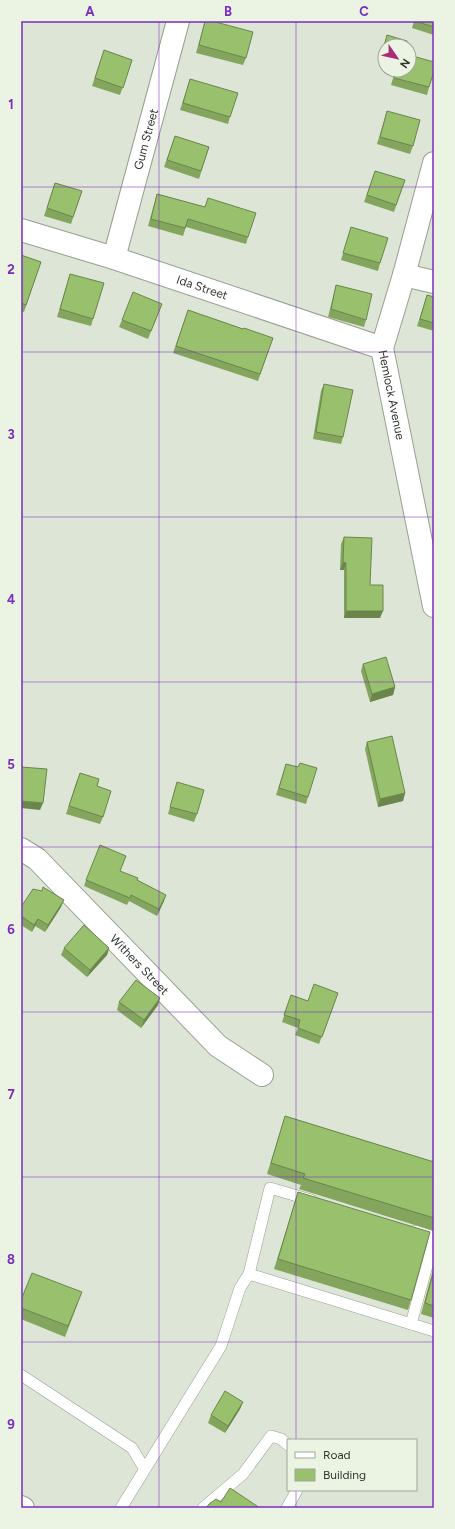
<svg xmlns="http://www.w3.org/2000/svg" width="455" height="1529" font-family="Figtree,sans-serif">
<rect width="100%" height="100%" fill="#dde6d6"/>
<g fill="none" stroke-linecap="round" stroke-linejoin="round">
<g stroke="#979f8f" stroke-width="12">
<g id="service">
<polyline points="415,1231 434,1237"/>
<polyline points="249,1274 270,1188 311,1200"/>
<polyline points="411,1324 434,1240"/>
<polyline points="21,1375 132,1448 144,1468"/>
<polyline points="121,1508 221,1346 240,1288 249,1274 434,1331"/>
<polyline points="203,1508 243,1474 271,1436 281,1439 288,1445"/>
<polyline points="287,1508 297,1490"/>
</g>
</g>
<g stroke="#979f8f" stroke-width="24">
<g id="minor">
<path id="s1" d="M434 163 404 275 382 348 434 606"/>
<path id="s2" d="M21 230 114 258 382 348"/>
<path id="s3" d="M114 258 178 21"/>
<polyline points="404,275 434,282"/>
<path id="s4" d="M21 849 37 859 218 1046 262 1075"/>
</g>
</g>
<g stroke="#979f8f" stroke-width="24">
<polyline id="primary" points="21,1507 23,1508"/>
</g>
<use href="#service" stroke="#fff" stroke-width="11"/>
<use href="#minor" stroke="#fff" stroke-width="22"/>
<use href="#primary" stroke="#fff" stroke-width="22"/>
</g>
<g fill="#83a55e">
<polygon points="205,21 246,58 243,65 196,53"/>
<polygon points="414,21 434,21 434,35 412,28"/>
<polygon points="387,35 385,46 385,59 380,57"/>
<polygon points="104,50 132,60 120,95 92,86"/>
<polygon points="385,68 385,70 409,70 429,87 427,95 391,85 394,75 384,73"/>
<polygon points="190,79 230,117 228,124 180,110"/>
<polygon points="387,111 413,146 410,154 377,144"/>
<polygon points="175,136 209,147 199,179 164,167"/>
<polygon points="375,171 405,180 394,212 364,202"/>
<polygon points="55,183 82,191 71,224 44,216"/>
<polygon points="157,194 205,207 208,198 248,237 246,244 186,227 183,236 148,226"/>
<polygon points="351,227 380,263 378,271 341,260"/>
<polygon points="21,255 41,262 24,312 21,311"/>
<polygon points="70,274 93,319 91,326 57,317"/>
<polygon points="336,285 366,320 364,327 328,317"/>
<polygon points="427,295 434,297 434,331 417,326"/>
<polygon points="162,304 148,339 119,327 122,320"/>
<polygon points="188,310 243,329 273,338 258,381 173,353"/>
<polygon points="324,384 343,437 341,444 313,439 321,391"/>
<polygon points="344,537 380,618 344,618 344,570 340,570 341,544"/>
<polygon points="363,664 395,687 393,695 370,702 361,671"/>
<polygon points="367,742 405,793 403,801 378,807 365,749"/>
<polygon points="286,764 308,797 306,804 276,795"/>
<polygon points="77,780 97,786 103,817 100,824 66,814"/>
<polygon points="177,782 197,814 194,822 168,814"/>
<polygon points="120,871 137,880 164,901 157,916 129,901 127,905 84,886 86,880"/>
<polygon points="21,907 61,907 45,932 35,926 32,932 21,925"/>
<polygon points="64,948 109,948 107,955 87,977 61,955"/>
<polygon points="338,993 319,1044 295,1035 298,1028 282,1022 291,995 307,1001"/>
<polygon points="119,1002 158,1005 141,1028 117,1010"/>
<polygon points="285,1116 434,1162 434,1231 299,1189 301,1185 267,1174"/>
<polygon points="298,1192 411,1300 408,1310 274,1269"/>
<polygon points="434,1266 434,1318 421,1314"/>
<polygon points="21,1300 78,1303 65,1337 21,1319"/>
<polygon points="243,1402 240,1409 225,1433 208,1423 211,1415"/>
</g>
<g fill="#6a864c">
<polygon points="343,562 346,563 344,570 340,570"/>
<polygon points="346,611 383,611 380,618 344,618"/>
<polygon points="395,687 393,695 370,702 372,694"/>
<polygon points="405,793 403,801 378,807 380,799"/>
<polygon points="21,801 43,803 40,810 21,808"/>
<polygon points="166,895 164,901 157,916 159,909"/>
<polygon points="64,900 61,907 45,932 48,925"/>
<polygon points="38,919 35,926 32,932 34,925"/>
<polygon points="109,948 107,955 87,977 90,970"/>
<polygon points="160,998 158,1005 141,1028 144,1020"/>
<polygon points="243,1402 240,1409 225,1433 228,1426"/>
</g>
<g fill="#98c06d" stroke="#6a864c">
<polygon points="205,21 212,21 253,32 246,58 199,45"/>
<polygon points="415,21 434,21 434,27"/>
<polygon points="387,35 407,41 406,46 385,46 385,51 383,50"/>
<polygon points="104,50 132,60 123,88 95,78"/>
<polygon points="409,55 434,62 434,71 429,87 394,78 396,70 409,70"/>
<polygon points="190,79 238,93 230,117 183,103"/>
<polygon points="387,111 420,120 413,146 380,137"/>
<polygon points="175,136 209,147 201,171 167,160"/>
<polygon points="375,171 405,180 396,205 367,195"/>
<polygon points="55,183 82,191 73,217 47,208"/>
<polygon points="157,194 205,207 208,198 256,213 248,237 188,219 185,228 151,219"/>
<polygon points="351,227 388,238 380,263 343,253"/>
<polygon points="21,255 41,262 26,305 21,303"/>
<polygon points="70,274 104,283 93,319 60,309"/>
<polygon points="336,285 372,294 366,320 331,309"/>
<polygon points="133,292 162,304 151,331 122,320"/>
<polygon points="427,295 434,297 434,323 420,319"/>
<polygon points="188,310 243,329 244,328 273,338 260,374 176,346"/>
<polygon points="324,384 353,390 343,437 316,432"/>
<polygon points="344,537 372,538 370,585 383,585 383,611 346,611 346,563 343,562"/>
<polygon points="386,657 395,687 372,694 363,664"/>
<polygon points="392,736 405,793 380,799 367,742"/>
<polygon points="300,763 317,768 308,797 279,788 286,764 298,767"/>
<polygon points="21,767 47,769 43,803 21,801"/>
<polygon points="80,773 99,779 97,786 111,791 103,817 69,806"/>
<polygon points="177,782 204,790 197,814 170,807"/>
<polygon points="100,845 126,856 120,871 138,878 137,880 166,895 159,909 131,895 130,898 86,880"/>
<polygon points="43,887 64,900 48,925 38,919 34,925 21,916 21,907 33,889 42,891"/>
<polygon points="84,925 109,948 90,970 64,948"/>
<polygon points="136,980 160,998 144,1020 119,1002"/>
<polygon points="314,984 338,993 322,1037 298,1028 300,1020 284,1015 291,995 308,1001"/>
<polygon points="285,1116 434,1162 434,1218 303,1178 305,1174 271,1163"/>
<polygon points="298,1192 430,1232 411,1300 278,1259"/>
<polygon points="434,1270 434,1306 425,1303"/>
<polygon points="32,1273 82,1292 68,1326 21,1308 21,1300"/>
<polygon points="225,1391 243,1402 228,1426 211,1415"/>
<polygon points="230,1488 260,1508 206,1508 209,1504 216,1499 221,1502"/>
</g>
<path fill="none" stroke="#7b2cbf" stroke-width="1" stroke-opacity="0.55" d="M159 21V1508M296 21V1440M21 187H434M21 352H434M21 517H434M21 682H434M21 847H434M21 1012H434M21 1177H434M21 1342H434M296 1490V1508"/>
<g text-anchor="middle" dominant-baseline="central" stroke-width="3" stroke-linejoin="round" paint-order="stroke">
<g font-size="12" fill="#32362f" stroke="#ebf3e3">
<text stroke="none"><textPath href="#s3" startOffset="123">Gum Street</textPath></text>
<text stroke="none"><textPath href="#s2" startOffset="190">Ida Street</textPath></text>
<text stroke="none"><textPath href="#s1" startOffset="240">Hemlock Avenue</textPath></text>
<text stroke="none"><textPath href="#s4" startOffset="166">Withers Street</textPath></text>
</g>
</g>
<rect width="455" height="1529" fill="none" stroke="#ebf3e3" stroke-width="44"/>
<rect x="287" y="1439" width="130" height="52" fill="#ebf3e3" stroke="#a1a79b"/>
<rect x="295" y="1452" width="20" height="6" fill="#ffffff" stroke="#a1a79b"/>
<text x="323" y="1459" font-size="12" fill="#32362f">Road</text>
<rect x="295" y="1469" width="20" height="12" fill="#98c06d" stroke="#a1a79b"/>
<text x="323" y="1479" font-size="12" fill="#32362f">Building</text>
<g transform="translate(397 58) rotate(124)"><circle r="19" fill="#ebf3e3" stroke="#a1a79b"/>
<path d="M0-3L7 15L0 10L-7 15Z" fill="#ab2b78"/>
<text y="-6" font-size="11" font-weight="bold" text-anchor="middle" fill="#32362f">N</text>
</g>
<rect x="22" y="22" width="411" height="1485" fill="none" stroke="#7b2cbf" stroke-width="1.5"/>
<g font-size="13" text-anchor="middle" font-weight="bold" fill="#7b2cbf">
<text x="90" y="16">A</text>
<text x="228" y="16">B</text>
<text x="364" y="16">C</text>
<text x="11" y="109">1</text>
<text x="11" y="274">2</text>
<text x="11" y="439">3</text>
<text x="11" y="604">4</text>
<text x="11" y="769">5</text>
<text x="11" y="934">6</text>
<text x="11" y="1099">7</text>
<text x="11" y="1264">8</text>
<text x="11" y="1429">9</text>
</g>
</svg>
